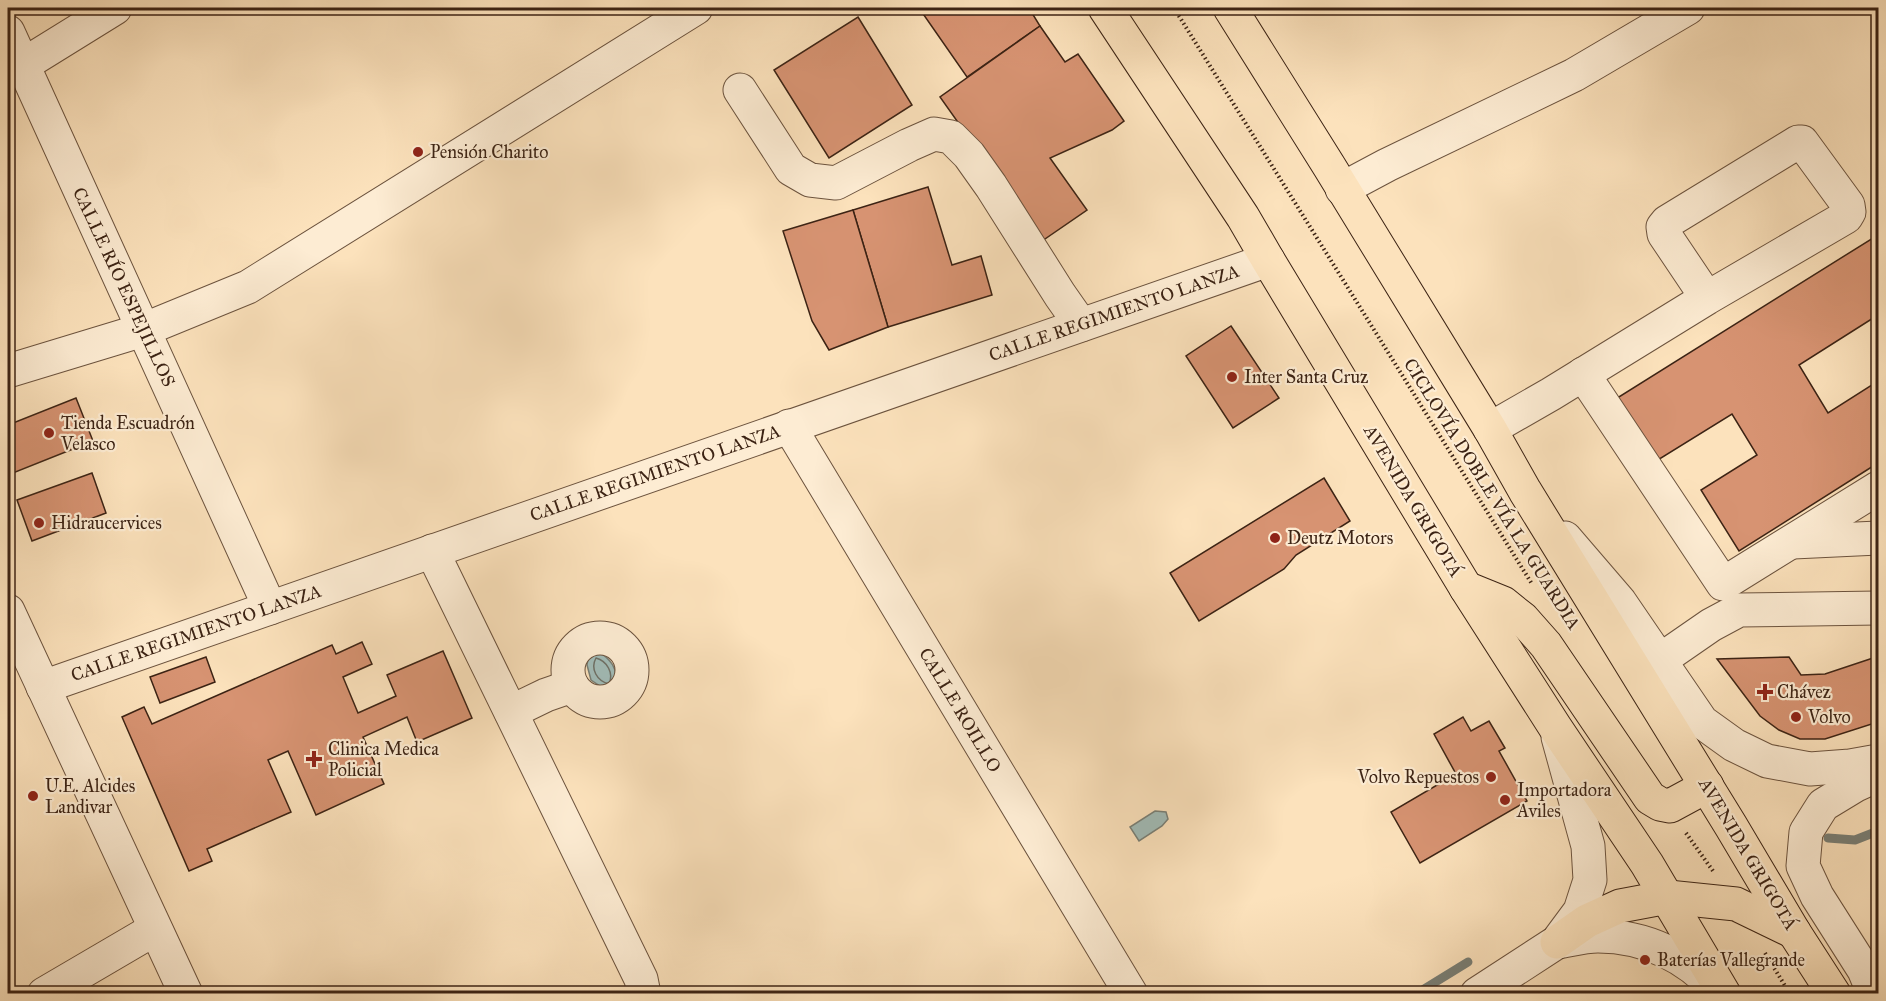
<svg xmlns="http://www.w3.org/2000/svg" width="1886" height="1001" font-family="'IM FELL Great Primer',serif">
<rect width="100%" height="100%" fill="#fce2bc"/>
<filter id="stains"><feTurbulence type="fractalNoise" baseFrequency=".00333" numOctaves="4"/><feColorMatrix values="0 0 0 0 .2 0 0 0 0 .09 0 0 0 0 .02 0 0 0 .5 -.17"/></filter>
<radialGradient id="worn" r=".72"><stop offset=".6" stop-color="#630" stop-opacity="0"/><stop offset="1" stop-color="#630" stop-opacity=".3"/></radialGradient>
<g fill="#a1bcb8" stroke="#797f76" stroke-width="1.5">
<path d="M595 649C611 659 619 668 615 687L609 692 591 680 587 665 589 653Z"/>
<polygon points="1155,811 1166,812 1168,819 1162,826 1139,841 1130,827"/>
</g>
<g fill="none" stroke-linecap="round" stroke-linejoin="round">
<path stroke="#6e7066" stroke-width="1.5" d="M596 658C607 661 614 673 609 684 597 681 590 669 596 658Z"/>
<g stroke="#797f76" stroke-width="9">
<polyline points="1828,838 1855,840 1878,831"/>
<polyline points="1416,994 1468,962"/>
</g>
</g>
<g fill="#d79372" stroke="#3c2314" stroke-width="1.5">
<polygon points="919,8 1029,8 1040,26 967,77"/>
<polygon points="858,17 912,105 829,158 774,70"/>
<polygon points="1040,26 1065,62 1078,54 1124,121 1112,130 1050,158 1087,210 1042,241 940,97"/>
<polygon points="928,187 952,265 981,256 992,295 888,327 853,210"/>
<polygon points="853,210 888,327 829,350 812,321 783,231"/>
<polygon points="1873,238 1878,247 1878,315 1799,365 1828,413 1878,381 1878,463 1739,551 1701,490 1757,455 1732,414 1653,463 1614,400"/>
<polygon points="1231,326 1279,398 1233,428 1186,356"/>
<polygon points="76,398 93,441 8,475 8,425"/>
<polygon points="92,473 106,513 32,541 17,500"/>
<polygon points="1324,478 1350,521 1296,555 1284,569 1199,621 1170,573"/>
<polygon points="362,642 372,664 343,677 358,713 396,696 387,675 443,651 472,718 417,742 407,717 363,737 384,784 316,815 288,751 268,760 291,812 207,849 212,861 189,871 122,717 144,707 152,724 332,645 336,654"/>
<polygon points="1873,650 1878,650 1878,722 1825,739 1800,739 1779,730 1760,716 1717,659 1789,657 1801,675 1825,674 1876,657"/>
<polygon points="206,657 215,682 160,703 150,677"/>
<polygon points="1463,717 1471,731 1489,721 1505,748 1499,751 1527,801 1420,863 1391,812 1456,774 1434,734"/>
</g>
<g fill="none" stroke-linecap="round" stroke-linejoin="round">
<g stroke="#6c533e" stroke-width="35">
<g id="minor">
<polyline points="8,32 270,608"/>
<polyline points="23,65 115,8"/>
<polyline points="740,90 791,169 810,180 836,183 909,145 934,134 951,137 969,155 991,186 1060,295 1081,325"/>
<polyline points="1342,189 1387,165 1574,75 1688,8"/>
<polyline points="8,371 143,330 248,287 696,8"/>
<polyline points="1583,374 1723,584 1878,488"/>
<polyline points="789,426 1131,994"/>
<polyline points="1490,429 1551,394 1707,298 1846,217 1849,212 1848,205 1802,142 1798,142 1667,222 1663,227 1664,234 1707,298"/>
<polyline points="1565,538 1620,602 1702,722 1734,745 1767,761 1810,769 1850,766 1878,761"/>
<polyline points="1793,542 1878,538"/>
<polyline points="432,551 641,979 644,994"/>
<polyline points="8,611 186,994"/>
<circle cx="600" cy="670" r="32"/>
<polyline points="1643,672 1711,625 1739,610 1878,608"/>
<polyline points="43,687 1268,260"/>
<polyline points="511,712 546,695 572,686"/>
<path d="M1557 942C1570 940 1585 936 1598 936 1646 936 1689 957 1720 993"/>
<polyline points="44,994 155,929"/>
<polyline points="1477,994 1557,942 1580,911 1590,880 1588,846 1558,737"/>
<polyline points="1874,994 1864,970 1817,896 1803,866 1806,832 1823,805 1856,785 1878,775"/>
</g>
</g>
<g stroke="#3c2314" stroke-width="35">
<g id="major">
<polyline points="1105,8 1243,217 1268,260 1466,588 1555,727 1647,864 1724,994"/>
<polyline points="1230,8 1329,166 1490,429 1525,491 1731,826 1794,932 1834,994"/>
<polyline points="1466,588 1503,603 1523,619 1546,645 1650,798 1660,804 1670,806 1707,786"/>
<polyline points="1557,942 1587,921 1620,906 1668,897 1736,904 1794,932"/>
</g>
</g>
<g stroke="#3c2314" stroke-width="4" stroke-dasharray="1.5 3" stroke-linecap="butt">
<polyline points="1174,8 1532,584"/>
<polyline points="1686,833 1713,871"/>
<polyline points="1765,953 1790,994"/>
</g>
<use href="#minor" stroke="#fdecd3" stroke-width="33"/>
<use href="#major" stroke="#fce2bc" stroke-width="33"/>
</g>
<g fill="#8f2418" stroke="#fdecd3" stroke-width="2">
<circle cx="418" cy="152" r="6"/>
<circle cx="1232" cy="377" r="6"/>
<circle cx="49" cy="433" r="6"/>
<circle cx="39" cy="523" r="6"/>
<circle cx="1275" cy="538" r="6"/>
<path d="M1762 683h6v6h6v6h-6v6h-6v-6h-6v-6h6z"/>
<circle cx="1796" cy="717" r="6"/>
<path d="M311 750h6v6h6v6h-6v6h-6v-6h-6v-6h6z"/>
<circle cx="1491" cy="777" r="6"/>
<circle cx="33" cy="796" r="6"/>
<circle cx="1505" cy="800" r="6"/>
<circle cx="1645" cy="960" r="6"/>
</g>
<g text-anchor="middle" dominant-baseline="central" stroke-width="4.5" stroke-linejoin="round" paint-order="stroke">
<g font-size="18" fill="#3c2314" stroke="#fdecd3" text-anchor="start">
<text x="430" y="152">Pensión Charito</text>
<text x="1244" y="377">Inter Santa Cruz</text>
<text x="61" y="423">Tienda Escuadrón<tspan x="61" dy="21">Velasco</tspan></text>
<text x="51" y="523">Hidraucervices</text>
<text x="1287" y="538">Deutz Motors</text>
<text x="1777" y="692">Chávez</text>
<text x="1808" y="717">Volvo</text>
<text x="328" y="749">Clinica Medica<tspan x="328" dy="21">Policial</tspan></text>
<text x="1479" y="777" text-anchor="end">Volvo Repuestos</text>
<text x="45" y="786">U.E. Alcides<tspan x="45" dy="21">Landivar</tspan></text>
<text x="1517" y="790">Importadora<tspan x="1517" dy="21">Aviles</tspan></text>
<text x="1657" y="960">Baterías Vallegrande</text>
</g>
<g font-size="18" fill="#3c2314" stroke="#fdecd3">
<text transform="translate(124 287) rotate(65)">CALLE RÍO ESPEJILLOS</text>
<text transform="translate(1114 313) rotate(-19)">CALLE REGIMIENTO LANZA</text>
<text transform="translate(655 473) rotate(-19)">CALLE REGIMIENTO LANZA</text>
<text transform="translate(1492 494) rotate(58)">CICLOVÍA DOBLE VÍA LA GUARDIA</text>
<text transform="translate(1413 501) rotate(59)">AVENIDA GRIGOTÁ</text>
<text transform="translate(196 633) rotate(-19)">CALLE REGIMIENTO LANZA</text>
<text transform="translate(960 710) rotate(59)">CALLE ROILLO</text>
<text transform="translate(1748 854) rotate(59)">AVENIDA GRIGOTÁ</text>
</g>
</g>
<rect width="1886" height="1001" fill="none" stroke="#fce2bc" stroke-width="30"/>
<rect x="9" y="9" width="1868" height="983" fill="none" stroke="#3c2314" stroke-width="3"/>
<rect x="15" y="15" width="1856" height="971" fill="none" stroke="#3c2314" stroke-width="1.5"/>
<rect width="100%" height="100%" filter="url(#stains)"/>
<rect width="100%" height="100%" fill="url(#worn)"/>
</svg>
